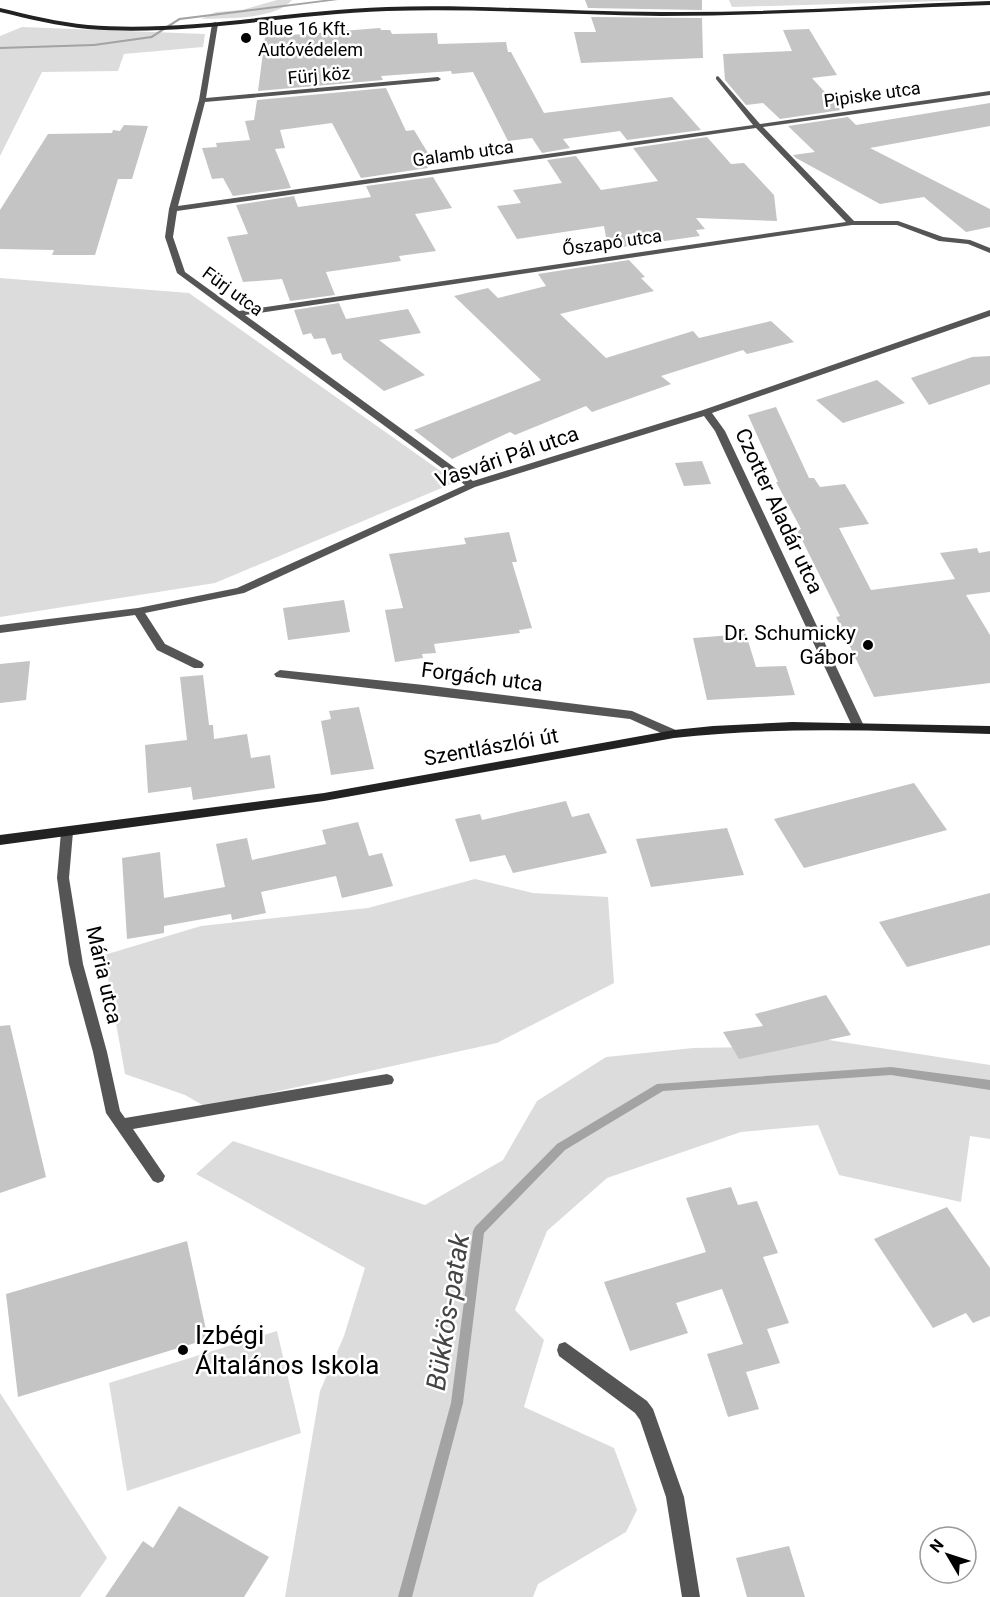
<svg xmlns="http://www.w3.org/2000/svg" width="990" height="1597" font-family="Roboto,sans-serif">
<rect width="100%" height="100%" fill="#fff"/>
<g fill="#dcdcdc">
<path d="M277 0H292C275 20 227 18 201 19L216 12 242 10Z"/>
<polygon points="729,0 976,0 732,7"/>
<polygon points="22,27 205,34 203,47 124,54 118,71 42,72 0,156 0,36"/>
<polygon points="0,278 189,293 456,482 215,583 0,617"/>
<polygon points="475,879 533,893 608,897 614,983 497,1043 206,1107 185,1095 125,1074 104,955 201,926 368,908"/>
<polygon points="816,1038 990,1065 990,1139 970,1136 961,1202 839,1175 818,1125 741,1132 607,1178 547,1231 515,1310 544,1340 524,1407 614,1448 637,1510 626,1532 538,1584 533,1597 285,1597 320,1391 344,1336 365,1268 196,1174 233,1141 425,1205 503,1160 537,1101 606,1057 693,1048 753,1047"/>
<polygon points="277,1331 301,1433 127,1491 109,1383"/>
<polygon points="0,1393 107,1558 80,1597 0,1597"/>
</g>
<g fill="none" stroke-linecap="round" stroke-linejoin="round">
<g fill="#a3a3a3" fill-rule="evenodd">
<polygon points="324,0 338,0 180,20 152,38 94,46 0,49 0,47 94,44 151,36 179,18"/>
<polygon points="891,1067 990,1080 990,1090 891,1075 663,1091 565,1150 484,1233 463,1403 412,1597 398,1597 451,1403 473,1231 475,1227 557,1144 657,1084"/>
</g>
</g>
<g fill="#c4c4c4">
<polygon points="585,0 702,0 702,10 588,8"/>
<polygon points="591,17 702,18 703,58 581,63 574,32 596,32"/>
<polygon points="380,28 381,30 390,30 392,34 437,33 438,44 506,42 508,52 511,52 544,113 672,97 701,130 627,140 620,131 563,139 570,148 542,153 532,138 508,141 473,72 452,74 451,71 381,76 383,80 258,91 265,37"/>
<polygon points="809,29 837,75 812,78 841,110 780,119 763,103 746,105 725,80 723,54 792,51 783,30"/>
<polygon points="386,88 406,131 414,130 431,158 423,159 428,168 361,178 332,123 280,130 285,148 275,149 291,188 233,196 223,178 212,179 202,148 217,147 216,143 250,140 245,121 254,120 257,100"/>
<polygon points="990,103 990,126 870,148 990,209 990,227 966,232 924,197 880,204 796,158 793,155 815,152 788,126 848,117 856,125"/>
<polygon points="124,125 148,126 132,179 118,179 95,255 52,255 54,250 0,249 0,210 48,134 112,133 113,130 120,131"/>
<polygon points="707,137 731,164 744,163 774,195 777,221 696,218 705,229 696,230 700,236 608,249 604,226 517,239 497,206 521,203 513,190 562,183 547,160 576,156 601,190 658,181 633,148"/>
<polygon points="433,177 452,208 415,214 436,251 399,256 401,261 326,272 335,295 290,301 282,279 243,282 227,237 248,234 236,205 294,196 298,207 371,197 366,186"/>
<polygon points="629,260 645,277 641,278 654,291 560,314 606,358 693,331 699,338 771,321 794,342 747,354 743,350 661,376 671,384 592,412 586,406 515,435 510,432 452,459 414,430 541,380 454,296 488,288 498,298 546,286 538,274"/>
<polygon points="339,303 346,319 408,309 421,333 379,340 425,375 384,391 343,359 341,353 332,355 325,338 314,339 311,333 303,335 294,310"/>
<polygon points="990,356 990,384 929,405 911,378 972,357"/>
<polygon points="877,380 905,403 843,423 816,400"/>
<polygon points="776,407 809,478 814,478 820,487 845,484 869,524 839,528 871,590 955,579 940,553 977,548 979,553 990,551 990,592 966,595 990,635 990,683 874,697 836,617 840,616 797,530 801,529 776,482 778,482 748,415"/>
<polygon points="702,461 711,484 684,486 675,463"/>
<polygon points="509,532 517,562 512,562 532,628 519,630 520,633 434,644 436,653 422,654 423,658 395,662 385,610 403,608 389,554 466,544 464,538"/>
<polygon points="344,600 350,632 288,640 283,608"/>
<polygon points="746,634 756,667 786,666 795,695 707,700 693,638"/>
<polygon points="30,661 26,700 0,703 0,664"/>
<polygon points="203,675 209,725 213,725 214,739 247,734 251,758 270,755 275,788 193,800 191,787 148,793 145,745 187,740 180,677"/>
<polygon points="359,707 374,769 331,775 321,721 331,719 329,711"/>
<polygon points="914,783 947,830 804,868 774,819"/>
<polygon points="566,801 572,817 589,813 607,853 513,873 505,855 470,862 455,819 480,814 482,820"/>
<polygon points="358,822 369,856 382,853 393,886 342,898 336,876 261,892 266,913 232,920 231,914 164,926 164,933 127,939 122,858 160,852 164,898 225,887 216,844 247,838 252,860 326,844 322,830"/>
<polygon points="727,828 744,875 651,887 636,839"/>
<polygon points="990,893 990,945 907,967 879,922"/>
<polygon points="826,995 851,1035 739,1059 723,1032 763,1026 755,1014"/>
<polygon points="10,1025 46,1177 0,1193 0,1026"/>
<polygon points="731,1187 738,1205 757,1201 778,1253 763,1257 789,1323 767,1329 780,1363 746,1372 759,1409 728,1417 707,1354 743,1344 722,1289 676,1303 688,1333 630,1351 604,1282 706,1252 686,1198"/>
<polygon points="947,1207 990,1268 990,1316 973,1323 966,1313 933,1328 874,1239"/>
<polygon points="187,1241 208,1339 18,1397 6,1294"/>
<polygon points="179,1506 269,1557 244,1597 105,1597 143,1541 153,1548"/>
<polygon points="789,1546 805,1597 747,1597 736,1558"/>
</g>
<g fill="none" stroke-linecap="round" stroke-linejoin="round">
<g fill="#555" fill-rule="evenodd">
<path d="M215 22 218 24 206 98 438 77 441 79 438 81 205 102 178 206 753 125 716 79V77L718 76 760 124 990 91V95L763 127 854 221H898L943 237 970 240 990 248V253L968 244 939 241 897 225H852L245 315 473 481 703 410 990 310V316L712 413 725 431 864 726 862 729 858 730 852 726 715 431 704 416 475 487 244 593 145 613 165 644 202 662 204 665 202 668H194L157 650 135 615 0 633V625L138 608 237 588 465 485 177 273 165 237 169 209 199 100 212 24ZM756 128 846 222 239 311 185 272 173 237 177 211Z"/>
<polygon points="280,670 424,685 632,711 678,731 680,734 678,737 670,737 630,719 276,677 274,674"/>
<polygon points="67,827 71,829 73,832 69,878 83,964 107,1052 120,1111 125,1118 387,1074 392,1076 394,1080 392,1084 133,1129 165,1176 163,1181 158,1183 153,1181 106,1113 93,1052 69,964 57,878 61,832 63,829"/>
<polygon points="565,1342 647,1401 653,1409 684,1497 700,1597 682,1597 666,1497 640,1420 635,1413 559,1356 557,1350 559,1344"/>
</g>
<g fill="#222" fill-rule="evenodd">
<path d="M990 1V5C880 8 771 16 661 16 569 15 478 8 387 11 287 14 187 37 88 29 58 26 29 19 0 12V8C29 15 58 22 88 25 187 33 287 10 387 7 478 4 569 12 661 12 771 13 880 5 990 1Z"/>
<path d="M792 722 990 726V734C884 731 779 726 674 738L324 801 0 845V835L324 793 674 730 713 726Z"/>
</g>
</g>
<g fill="#000" stroke="#fff" stroke-width="2">
<circle cx="246" cy="38" r="6"/>
<circle cx="868" cy="645" r="6"/>
<circle cx="183" cy="1350" r="6"/>
</g>
<g text-anchor="middle" dominant-baseline="central" stroke-width="5" stroke-linejoin="round" paint-order="stroke">
<g font-size="18" fill="#000" stroke="#fff" text-anchor="start">
<text x="258" y="28">Blue 16 Kft.<tspan x="258" dy="21">Autóvédelem</tspan></text>
</g>
<g font-size="18" fill="#000" stroke="#fff">
<text transform="translate(319 75) rotate(-5)">Fürj köz</text>
<text transform="translate(872 94) rotate(-8)">Pipiske utca</text>
<text transform="translate(463 153) rotate(-8)">Galamb utca</text>
<text transform="translate(612 242) rotate(-8)">Őszapó utca</text>
<text transform="translate(233 291) rotate(36)">Fürj utca</text>
</g>
<g font-size="21" fill="#000" stroke="#fff">
<text transform="translate(507 457) rotate(-19)">Vasvári Pál utca</text>
<text transform="translate(779 511) rotate(65)">Czotter Aladár utca</text>
<text transform="translate(482 677) rotate(7)">Forgách utca</text>
<text transform="translate(491 747) rotate(-10)">Szentlászlói út</text>
<text transform="translate(104 975) rotate(77)">Mária utca</text>
</g>
<g font-size="21" fill="#000" stroke="#fff" text-anchor="end">
<text x="856" y="633">Dr. Schumicky<tspan x="856" dy="24">Gábor</tspan></text>
</g>
<g font-size="26" fill="#000" stroke="#fff" text-anchor="start">
<text x="195" y="1335">Izbégi<tspan x="195" dy="30">Általános Iskola</tspan></text>
</g>
<g font-size="27" font-style="italic" fill="#444" stroke="#fff">
<text transform="translate(448 1312) rotate(-81)">Bükkös-patak</text>
</g>
</g>
<g transform="translate(948 1555) rotate(309)"><circle r="28" fill="#ffffff" stroke="#999999" stroke-width="1.5"/>
<path d="M0-4.5L10 22L0 15L-10 22Z" fill="#000000"/>
<text y="-9" font-size="16" font-weight="bold" text-anchor="middle" fill="#000000">N</text>
</g>
</svg>
